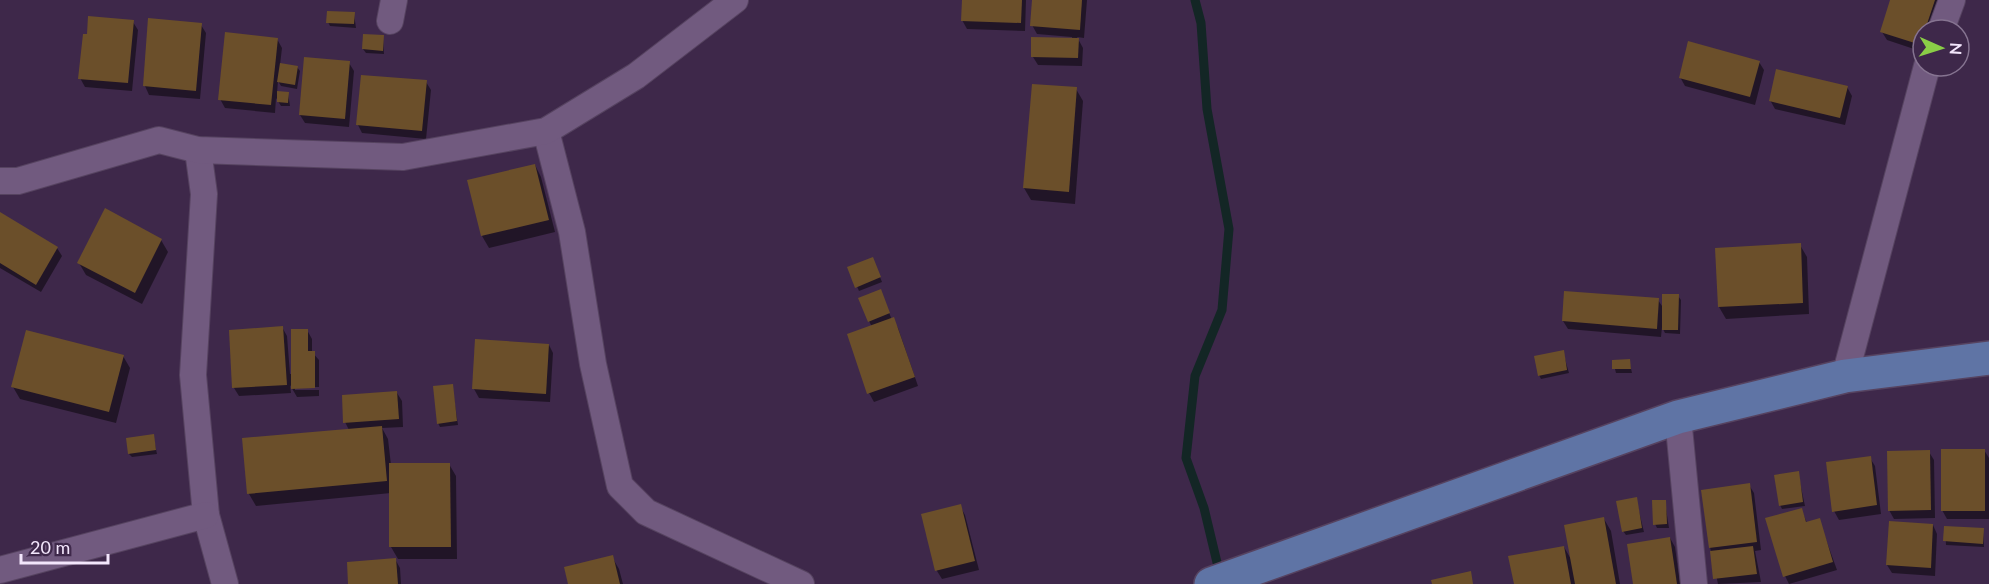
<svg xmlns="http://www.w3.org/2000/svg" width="1989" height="584" font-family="Lato,sans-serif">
<rect width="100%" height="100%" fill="#3e284a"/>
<g fill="#0007">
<polygon points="963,0 1026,0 1025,31 967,29 962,20"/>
<polygon points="1034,0 1087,0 1084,38 1077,37 1083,48 1082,66 1038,65 1033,57 1072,39 1072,37 1037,34 1032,25"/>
<polygon points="1891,0 1941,0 1932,30 1923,30 1923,52 1887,40 1882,32"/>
<polygon points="354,14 356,28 330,26 328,22"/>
<polygon points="133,22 138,30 132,91 85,87 80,78 88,36"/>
<polygon points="201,25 206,33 200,99 149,95 145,86"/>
<polygon points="383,37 384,54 366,53 363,49"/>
<polygon points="277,39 282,48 280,65 297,67 300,71 297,89 281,86 278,81 277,93 288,93 290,106 281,106 276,98 275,113 225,108 220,99"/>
<polygon points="1759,62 1764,70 1755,105 1685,86 1680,77"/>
<polygon points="349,63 354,71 349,127 305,123 300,115"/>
<polygon points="426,82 431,90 426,139 362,133 358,125"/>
<polygon points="1847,87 1852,96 1845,125 1775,109 1770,100"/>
<polygon points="1076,89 1083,101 1075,204 1031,200 1024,188"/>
<polygon points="535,165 541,177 555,232 489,248 482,236"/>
<polygon points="0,214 57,248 62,256 41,292 0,268"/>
<polygon points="161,240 168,252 142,304 86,275 79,263"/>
<polygon points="1800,245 1807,257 1809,314 1726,319 1719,307"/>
<polygon points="874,262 882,282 859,291 849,268"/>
<polygon points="882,295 892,320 898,328 918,386 874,402 869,393 872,327 869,321"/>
<polygon points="1678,296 1681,300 1680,334 1665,333 1662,327 1661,337 1568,329 1563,321 1658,300 1664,309"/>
<polygon points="282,327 287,336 290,374 292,374 307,330 312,339 312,352 319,360 319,387 295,387 295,390 319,390 319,396 297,397 290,385 291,393 239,396 234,388 230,331"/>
<polygon points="549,345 553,353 550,402 479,398 474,389"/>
<polygon points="1563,352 1569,373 1541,379 1539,375"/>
<polygon points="123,356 130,368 116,423 20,399 13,387"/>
<polygon points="1629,360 1632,373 1616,373 1613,361"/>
<polygon points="452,385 458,425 440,427 438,423"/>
<polygon points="397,393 402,401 403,427 382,428 388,439 391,465 449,464 456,476 457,559 398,559 391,547 391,493 256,506 249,494 244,440 349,430 345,422"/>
<polygon points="153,435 157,454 132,457 129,454"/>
<polygon points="1984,450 1989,458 1989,519 1947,519 1942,510"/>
<polygon points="1929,452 1934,460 1935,518 1894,519 1889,510"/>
<polygon points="1870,458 1875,466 1881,514 1839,520 1834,511"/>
<polygon points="1798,473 1805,506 1782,509 1780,505"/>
<polygon points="1749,485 1754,493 1761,550 1755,551 1761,582 1718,584 1710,547"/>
<polygon points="1636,499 1644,532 1626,535 1623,531"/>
<polygon points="1665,502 1669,528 1657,528 1655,524"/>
<polygon points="960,506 965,515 979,570 942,579 937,571 923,515"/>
<polygon points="1801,509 1807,523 1819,520 1837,570 1789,584 1785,576"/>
<polygon points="1604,519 1611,531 1620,584 1515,584 1564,547 1572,561"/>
<polygon points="1933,525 1937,534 1935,576 1892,573 1887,565"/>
<polygon points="1945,527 1983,530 1984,547 1946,545"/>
<polygon points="1670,538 1675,547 1680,584 1634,584"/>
<polygon points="612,557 619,569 623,584 570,584"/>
<polygon points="395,559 400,568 401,584 350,584"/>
</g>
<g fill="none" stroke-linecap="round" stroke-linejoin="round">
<polyline stroke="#132625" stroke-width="9" points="1195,0 1201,23 1207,109 1229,229 1222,310 1195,376 1186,458 1204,508 1220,575"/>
</g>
<g fill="#6b4f2a">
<polygon points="962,0 1022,0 1021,23 961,21"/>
<polygon points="1032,0 1082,0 1080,30 1030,26"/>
<polygon points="1890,0 1935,0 1925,30 1923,30 1921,45 1880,32"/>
<polygon points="327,11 355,12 354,24 326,23"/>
<polygon points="88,16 134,20 128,83 78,79 83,34 87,34"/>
<polygon points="148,18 202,23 196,91 143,86"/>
<polygon points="225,32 278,38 271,105 218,100"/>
<polygon points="363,34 384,35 383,51 362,49"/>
<polygon points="1031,37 1079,38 1078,58 1031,57"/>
<polygon points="1688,41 1760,61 1750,97 1679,78"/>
<polygon points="304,57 350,61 345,119 299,115"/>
<polygon points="280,63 298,66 295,85 277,82"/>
<polygon points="1776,69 1848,86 1840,118 1769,101"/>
<polygon points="361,75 427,80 422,131 356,125"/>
<polygon points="1032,84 1077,87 1069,192 1023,188"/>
<polygon points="277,91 289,92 288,103 277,102"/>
<polygon points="535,164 549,220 481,236 467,180"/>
<polygon points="105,208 162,239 135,293 77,263"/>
<polygon points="0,212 58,247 36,285 0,263"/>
<polygon points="1801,243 1803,303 1718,307 1715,248"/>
<polygon points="873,257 881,277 855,288 847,267"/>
<polygon points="881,289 890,313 868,322 858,298"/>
<polygon points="1564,291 1659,298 1657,329 1562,321"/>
<polygon points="1662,294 1679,294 1678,330 1662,330"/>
<polygon points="894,317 915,377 867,394 847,334"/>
<polygon points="283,326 287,385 232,388 229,330"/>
<polygon points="291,329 308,329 308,351 315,351 315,388 291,389"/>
<polygon points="26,330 124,355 109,412 11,387"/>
<polygon points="475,339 549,344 546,394 472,389"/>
<polygon points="1564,350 1567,370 1538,376 1534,356"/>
<polygon points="1630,359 1631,369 1612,369 1612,360"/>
<polygon points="453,384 457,421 437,424 433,386"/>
<polygon points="397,391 399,419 343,423 342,395"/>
<polygon points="382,426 387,481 247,494 242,438"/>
<polygon points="154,434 156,450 128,454 126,438"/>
<rect x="1941" y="449" width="44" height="62"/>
<polygon points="1930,450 1931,510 1888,511 1887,451"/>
<polygon points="1871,456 1877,505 1832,512 1826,462"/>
<polygon points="389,463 450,463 451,547 389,547"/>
<polygon points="1799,471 1803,502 1779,506 1774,475"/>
<polygon points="1750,483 1757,542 1709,548 1701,490"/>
<polygon points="1637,497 1642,528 1622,532 1616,501"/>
<polygon points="1652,500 1666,500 1667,524 1653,525"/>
<polygon points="961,504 975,561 935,571 921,514"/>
<polygon points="1802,508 1806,522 1820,518 1833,562 1783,577 1765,518"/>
<polygon points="1604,517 1616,584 1575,584 1564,525"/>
<polygon points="1889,521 1933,524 1931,568 1886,565"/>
<polygon points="1944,526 1984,528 1983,544 1943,541"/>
<polygon points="1670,537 1677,584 1633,584 1627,544"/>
<polygon points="1564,546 1571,584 1514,584 1508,556"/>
<polygon points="1753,546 1757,574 1713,579 1710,551"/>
<polygon points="613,555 620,584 568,584 564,567"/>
<polygon points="396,558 398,584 348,584 347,562"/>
<polygon points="1471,571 1473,584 1432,584 1431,580"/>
</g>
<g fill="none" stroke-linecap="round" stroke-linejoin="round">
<g stroke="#564360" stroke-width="28">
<g id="minor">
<polyline points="390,21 394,0"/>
<polyline points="1941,30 1952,0"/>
<polyline points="546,131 572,232 593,364 620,486 646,512 801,584"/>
<polyline points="198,150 204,194 193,375 206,515 225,584"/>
<polyline points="0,181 18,181 159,140 198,150 403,157 546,131 636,76 735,0"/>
<polyline points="1845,376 1927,66"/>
<polyline points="1678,417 1694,584"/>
<polyline points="0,570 206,515"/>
</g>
</g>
<g stroke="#564360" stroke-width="36">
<polyline id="primary" points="1211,584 1678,417 1845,376 1989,358"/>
</g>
<use href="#minor" stroke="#715a7f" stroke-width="26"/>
<use href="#primary" stroke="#5f74a5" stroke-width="33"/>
</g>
<g transform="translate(1941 48) rotate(93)"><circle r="28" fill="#3e284a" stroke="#867491" stroke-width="1.5"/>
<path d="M0-4.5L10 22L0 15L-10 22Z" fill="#8ace47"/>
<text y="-9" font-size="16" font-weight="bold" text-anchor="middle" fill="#f3e6fc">N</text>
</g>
<path d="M21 554v9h87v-9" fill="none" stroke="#f3e6fc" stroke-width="3"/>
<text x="30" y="554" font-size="18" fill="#f3e6fc" stroke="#3e284a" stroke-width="4.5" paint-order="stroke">20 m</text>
</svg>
